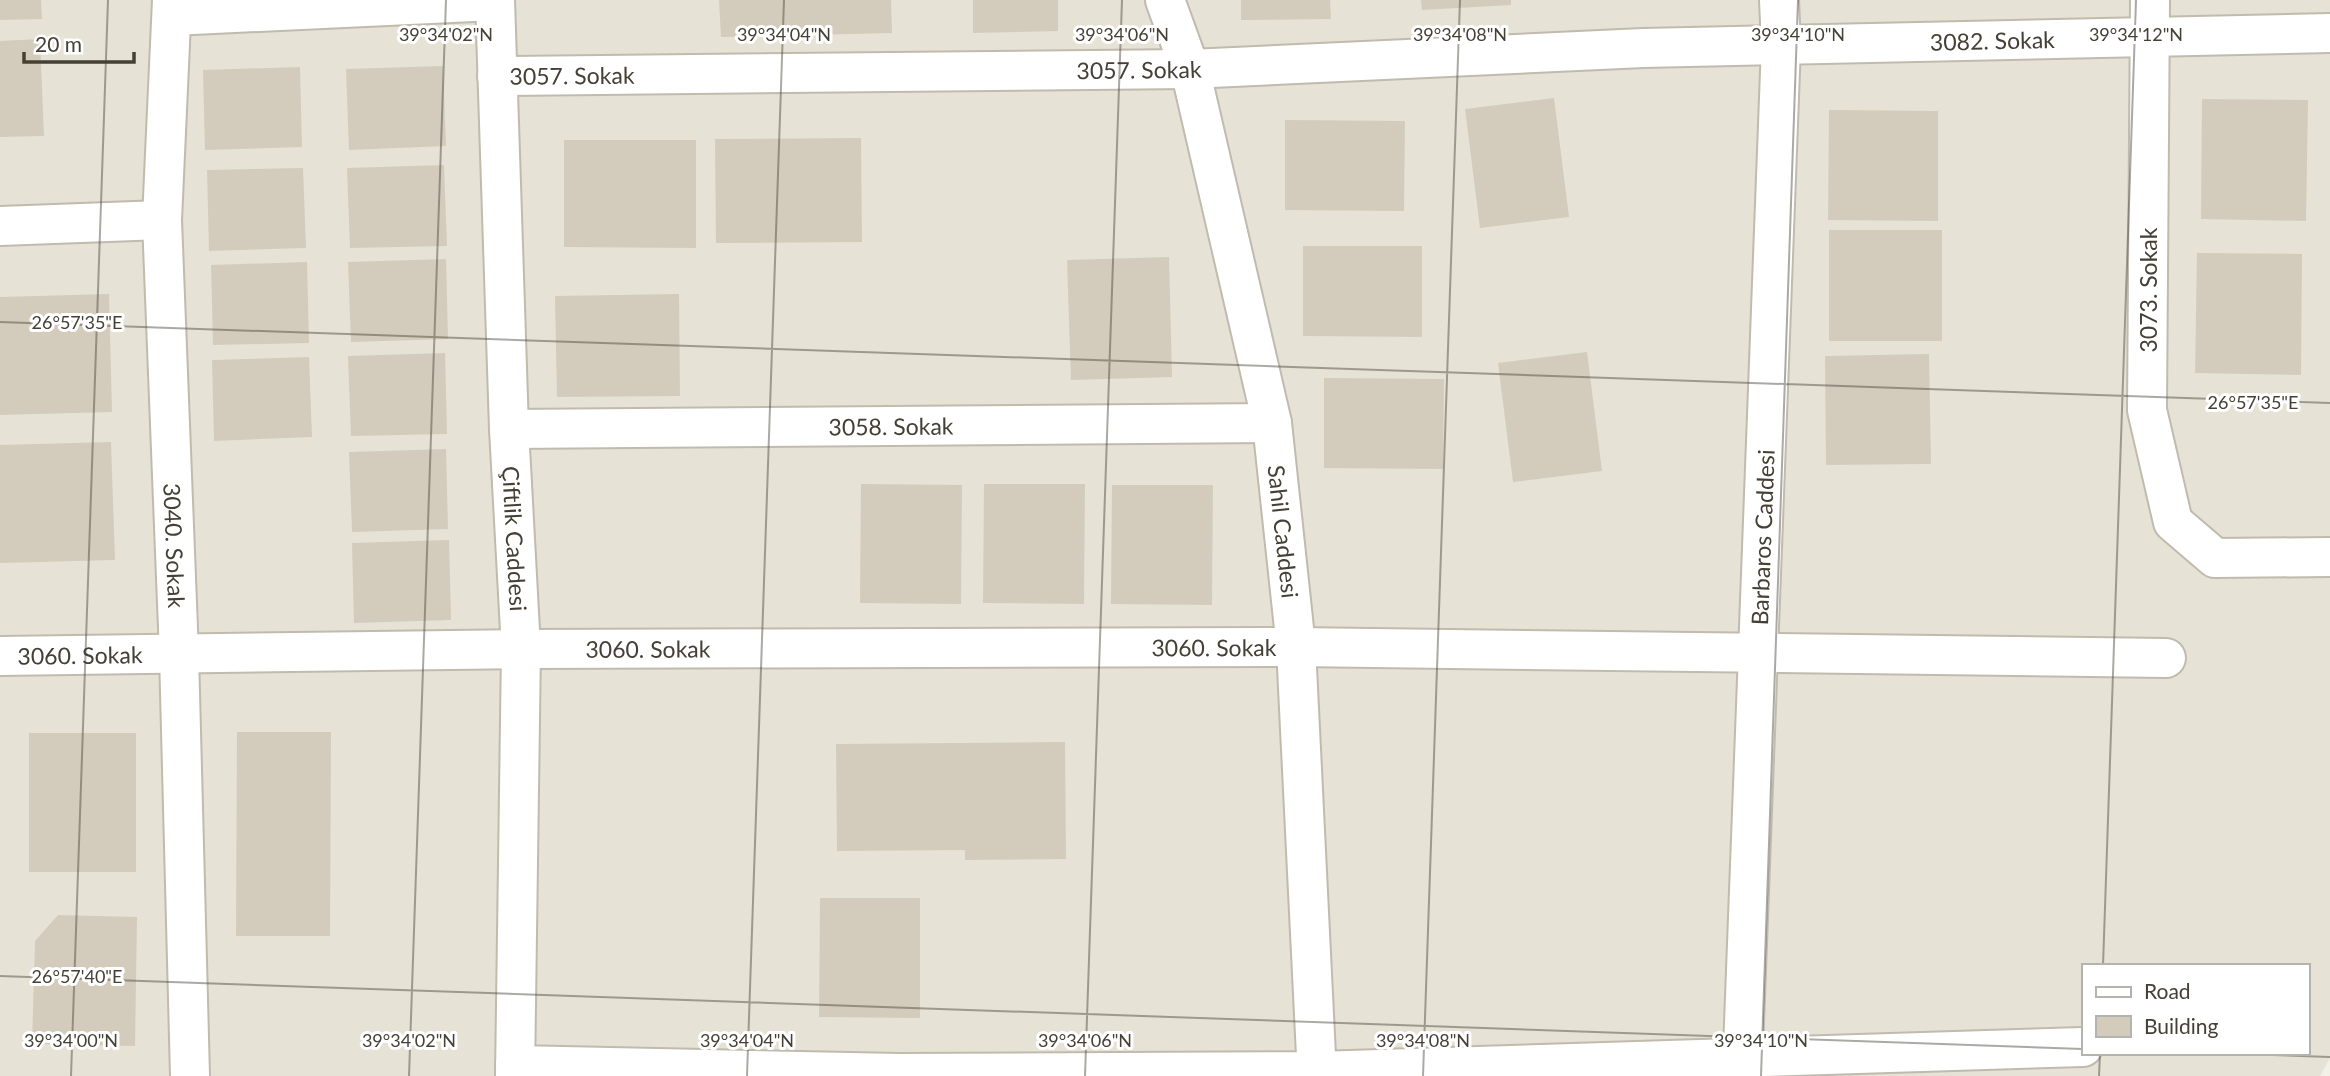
<svg xmlns="http://www.w3.org/2000/svg" width="2330" height="1076" font-family="Lato,sans-serif">
<rect width="100%" height="100%" fill="#f2f0e7"/>
<path fill="#e6e2d6" fill-rule="evenodd" d="M0 0H2330V1058L2320 1076H0ZM2083 966H2307V1053H2083Z"/>
<g fill="#d3ccbd">
<polygon points="0,0 41,0 42,19 0,20"/>
<polygon points="719,0 891,0 892,33 721,37"/>
<polygon points="973,0 1058,0 1058,31 973,33"/>
<polygon points="1241,0 1330,0 1331,19 1241,20"/>
<polygon points="1421,0 1511,0 1511,5 1422,10"/>
<polygon points="40,39 44,136 0,137 0,41"/>
<polygon points="443,66 446,146 349,150 346,69"/>
<polygon points="300,67 302,147 205,150 203,70"/>
<polygon points="1554,98 1569,217 1480,228 1465,109"/>
<polygon points="2202,99 2308,100 2306,221 2201,219"/>
<polygon points="1829,110 1938,111 1938,221 1828,220"/>
<polygon points="1285,120 1405,121 1404,211 1285,210"/>
<polygon points="861,138 862,242 716,243 715,139"/>
<polygon points="564,140 696,140 696,248 564,247"/>
<polygon points="444,165 447,246 350,248 347,168"/>
<polygon points="303,168 306,248 209,251 207,170"/>
<rect x="1829" y="230" width="113" height="111"/>
<polygon points="1303,246 1422,246 1422,337 1303,336"/>
<polygon points="2197,253 2302,254 2301,375 2195,373"/>
<polygon points="1169,257 1172,377 1071,380 1067,260"/>
<polygon points="446,259 448,339 351,342 348,262"/>
<polygon points="307,262 309,343 213,345 211,265"/>
<polygon points="109,294 112,412 0,415 0,297"/>
<polygon points="679,294 680,396 557,397 555,296"/>
<polygon points="1587,352 1602,471 1513,482 1498,363"/>
<polygon points="445,353 447,434 351,436 348,356"/>
<polygon points="1929,354 1931,464 1826,465 1825,356"/>
<polygon points="309,357 312,437 214,441 212,360"/>
<polygon points="1324,378 1444,379 1443,469 1324,468"/>
<polygon points="111,442 115,560 0,563 0,445"/>
<polygon points="446,449 448,529 352,532 349,452"/>
<polygon points="861,484 962,485 961,604 860,603"/>
<polygon points="984,484 1085,484 1084,604 983,603"/>
<polygon points="1112,485 1213,485 1212,605 1111,604"/>
<polygon points="449,540 451,620 354,623 352,543"/>
<polygon points="237,732 331,732 330,936 236,936"/>
<rect x="29" y="733" width="107" height="139"/>
<polygon points="1065,742 1066,859 965,860 965,850 837,851 836,744"/>
<polygon points="820,898 920,898 920,1018 819,1017"/>
<polygon points="58,915 137,917 135,1046 32,1044 35,941"/>
</g>
<g fill="none" stroke-linecap="round" stroke-linejoin="round">
<g stroke="#c0bbad" stroke-width="42">
<g id="minor">
<path id="s1" d="M172 0 162 220 179 654 190 1076"/>
<path id="s2" d="M495 0 509 429 521 649 515 1076"/>
<path id="s3" d="M1165 0 1190 69 1272 423 1296 647 1317 1076"/>
<polyline points="2150,0 2147,410 2173,522 2215,558 2330,557"/>
<polyline points="172,16 495,1"/>
<path id="s4" d="M497 76 1190 69 1643 48 2330 33"/>
<polyline points="0,226 162,220"/>
<path id="s5" d="M509 429 1272 423"/>
<path id="s6" d="M0 656 521 649 1296 647 2166 658"/>
<polyline points="515,1065 900,1073 1317,1071 2083,1047"/>
<path id="s7" d="M1742 1076 1781 45 1779 0"/>
</g>
</g>
<use href="#minor" stroke="#fff" stroke-width="38"/>
</g>
<path fill="none" stroke="#454036" stroke-width="2" stroke-opacity="0.45" d="M0 322 2330 403M2103 966 2136 0M0 976 2083 1049M2210 1053 2330 1057M71 1076 108 0M409 1076 446 0M747 1076 784 0M1085 1076 1122 0M1423 1076 1460 0M1761 1076 1798 0M2099 1076 2100 1053"/>
<g text-anchor="middle" dominant-baseline="central" stroke-width="6" stroke-linejoin="round" paint-order="stroke">
<g font-size="23" fill="#454036" stroke="#fff">
<text stroke="none"><textPath href="#s4" startOffset="1496">3082. Sokak</textPath></text>
<text stroke="none"><textPath href="#s4" startOffset="642">3057. Sokak</textPath></text>
<text stroke="none"><textPath href="#s4" startOffset="75">3057. Sokak</textPath></text>
<text transform="translate(2148 290) rotate(-90)">3073. Sokak</text>
<text stroke="none"><textPath href="#s5" startOffset="382">3058. Sokak</textPath></text>
<text stroke="none"><textPath href="#s3" startOffset="546">Sahil Caddesi</textPath></text>
<text stroke="none"><textPath href="#s2" startOffset="539">Çiftlik Caddesi</textPath></text>
<text stroke="none"><textPath href="#s7" startOffset="539">Barbaros Caddesi</textPath></text>
<text stroke="none"><textPath href="#s1" startOffset="546">3040. Sokak</textPath></text>
<text stroke="none"><textPath href="#s6" startOffset="1214">3060. Sokak</textPath></text>
<text stroke="none"><textPath href="#s6" startOffset="648">3060. Sokak</textPath></text>
<text stroke="none"><textPath href="#s6" startOffset="80">3060. Sokak</textPath></text>
</g>
</g>
<g font-size="18" text-anchor="middle" fill="#454036" stroke="#fff" stroke-width="6" stroke-linejoin="round" paint-order="stroke">
<text x="446" y="41">39°34'02"N</text>
<text x="784" y="41">39°34'04"N</text>
<text x="1122" y="41">39°34'06"N</text>
<text x="1460" y="41">39°34'08"N</text>
<text x="1798" y="41">39°34'10"N</text>
<text x="2136" y="41">39°34'12"N</text>
<text x="77" y="329">26°57'35"E</text>
<text x="2253" y="409">26°57'35"E</text>
<text x="77" y="983">26°57'40"E</text>
<text x="71" y="1047">39°34'00"N</text>
<text x="409" y="1047">39°34'02"N</text>
<text x="747" y="1047">39°34'04"N</text>
<text x="1085" y="1047">39°34'06"N</text>
<text x="1423" y="1047">39°34'08"N</text>
<text x="1761" y="1047">39°34'10"N</text>
</g>
<rect x="2082" y="964" width="228" height="91" fill="#ffffff" stroke="#b5b3af" stroke-width="2"/>
<rect x="2096" y="987" width="35" height="10" fill="#ffffff" stroke="#b5b3af" stroke-width="2"/>
<text x="2144" y="999" font-size="21" fill="#454036">Road</text>
<rect x="2096" y="1016" width="35" height="21" fill="#d3ccbd" stroke="#b5b3af" stroke-width="2"/>
<text x="2144" y="1034" font-size="21" fill="#454036">Building</text>
<path d="M24 52v10h110v-10" fill="none" stroke="#454036" stroke-width="3.5"/>
<text x="35" y="52" font-size="21" fill="#454036" stroke="#ffffff" stroke-width="5" paint-order="stroke">20 m</text>
</svg>
